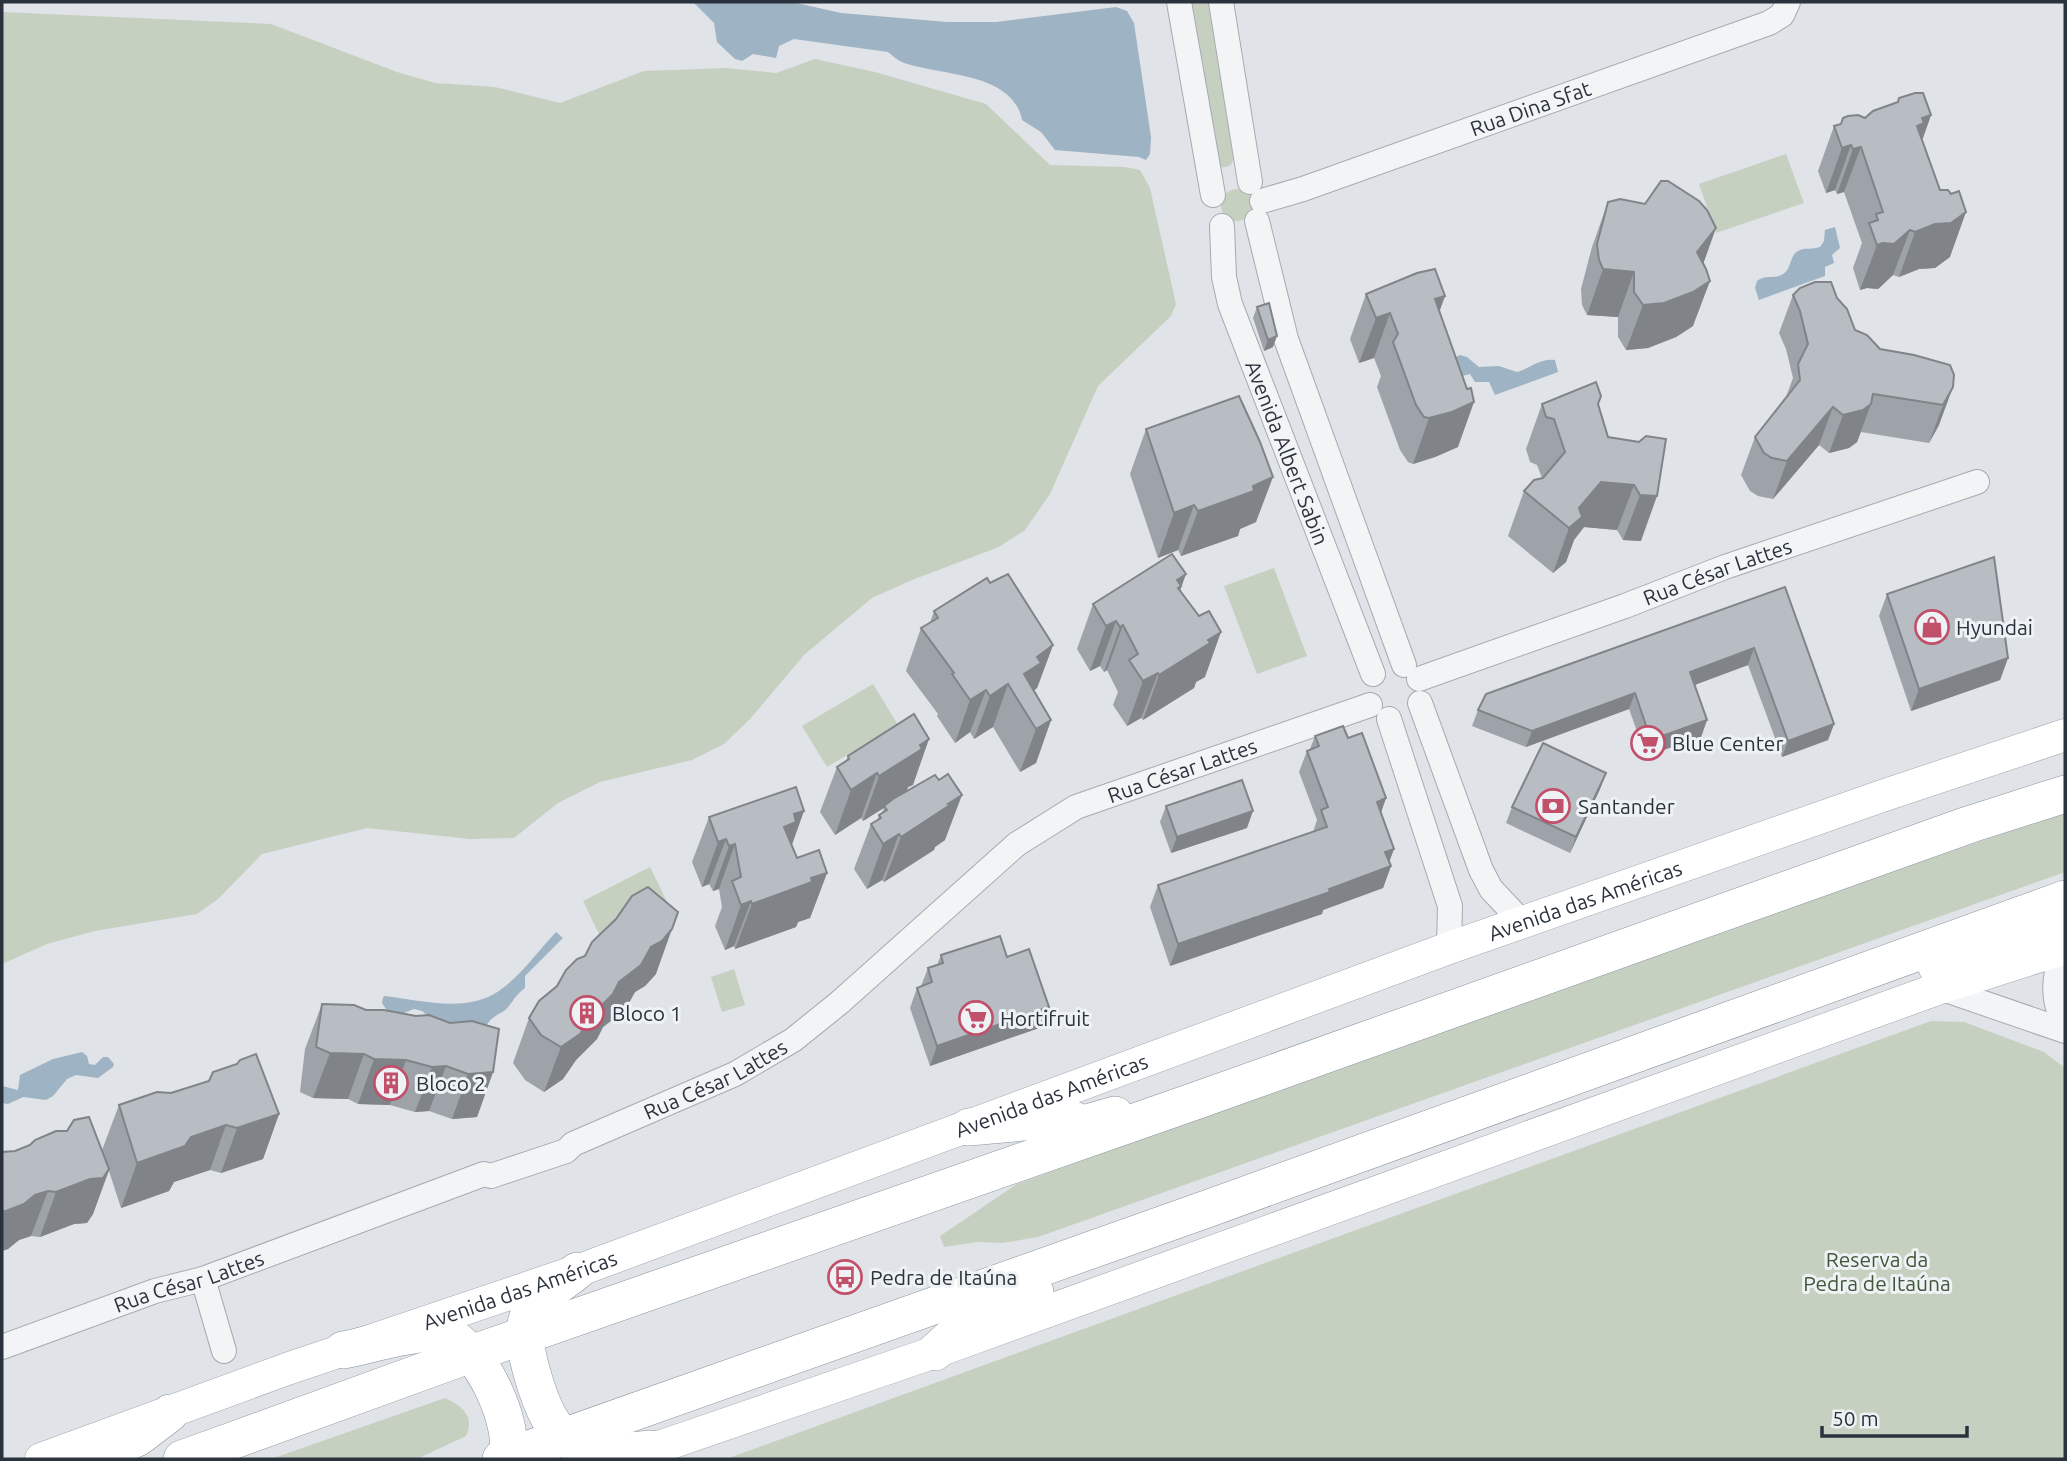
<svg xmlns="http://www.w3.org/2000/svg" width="2067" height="1461" font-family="Ubuntu,sans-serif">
<rect width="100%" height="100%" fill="#e0e3e7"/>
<g fill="#c6d0c1">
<path d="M1189 2H1210L1234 156C1233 165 1228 168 1220 167Z"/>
<polygon points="2,12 271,24 397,72 435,83 495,87 560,103 644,71 727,68 776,73 815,59 875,72 986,104 1050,165 1125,167 1140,170 1150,188 1176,304 1171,316 1098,386 1050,494 1025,530 999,547 912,580 872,598 804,655 750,719 724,744 692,760 600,782 558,803 514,838 470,839 367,828 262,854 218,899 197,914 95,931 47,944 2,964"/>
<polygon points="1786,154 1804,203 1716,233 1699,184"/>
<circle cx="1237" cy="205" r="16"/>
<polygon points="1274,568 1307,656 1257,674 1224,586"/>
<polygon points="873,684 898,725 827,767 802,726"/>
<polygon points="2065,812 2065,872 1038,1237 1003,1243 977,1242 944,1247 940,1236 1017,1184 1761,917"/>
<polygon points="650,867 667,902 600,936 583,901"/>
<polygon points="734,969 745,1005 722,1012 711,977"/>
<polygon points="1931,1021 1964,1022 2044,1052 2065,1068 2065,1459 726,1459"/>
<path d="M445 1398C462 1406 475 1416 466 1436L417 1459H271Z"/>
</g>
<g fill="#9eb3c4">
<path d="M693 2H792L841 13 947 22H996L1116 7 1127 11 1134 23 1151 137 1150 154 1146 160 1139 157 1055 150 1041 132 1022 120C1013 71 937 76 902 62 897 60 892 55 888 52L794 39 779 46 776 58 753 54 742 61 735 59 717 42 714 23Z"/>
<path d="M1835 227 1840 248 1832 255 1834 263 1825 267V276L1759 300 1755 288 1757 281C1766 274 1774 280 1783 274 1792 269 1789 256 1798 251 1805 247 1813 250 1820 247L1824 241 1825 230Z"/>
<path d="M1460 355 1467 357 1479 367 1499 366 1517 372C1531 368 1540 358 1555 360L1558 372 1495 395 1489 382H1475L1470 374 1462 376 1456 357Z"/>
<path d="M556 932 563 938 525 976V988C517 994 515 998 509 1006 502 1015 494 1013 486 1026L450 1024 428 1016 422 1011 414 1009 401 1014 388 1012 382 1003 383 997 385 996C418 1000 463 1012 494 994 518 980 537 952 556 932Z"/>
<polygon points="82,1052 87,1056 89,1064 95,1065 103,1057 108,1057 114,1064 113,1067 98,1078 76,1075 67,1079 53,1096 46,1100 23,1097 8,1104 2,1103 2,1086 18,1090 20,1075 53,1059"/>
</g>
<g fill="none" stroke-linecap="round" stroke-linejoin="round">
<g stroke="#a6aab1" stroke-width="26">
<g id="minor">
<polyline points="1179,2 1213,195"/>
<polyline points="1221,2 1250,182"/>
<path id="s1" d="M1262 201 1303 189 1769 23 1782 15 1788 2"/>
<polyline points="1257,221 1286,339 1404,665"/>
<path id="s2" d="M1222 226 1224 277 1230 304 1373 674"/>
<path id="s3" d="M1419 679 1625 606 1725 567 1977 482"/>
<polyline points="1420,703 1481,870 1491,889 1523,923"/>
<polyline points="1389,719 1450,906 1449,948"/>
<path d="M2062 949C2055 975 2050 999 2065 1023"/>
<polyline points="1940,988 2065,1031"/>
<polyline points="203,1279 224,1351"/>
<path id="s4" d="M2 1347 155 1291 203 1279 484 1174 491 1176 566 1151 573 1144 735 1074 793 1040 839 1003 1017 844 1076 807 1370 705"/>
</g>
</g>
<g stroke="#a0a9b2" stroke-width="33">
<g id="major">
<polyline points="627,1458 935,1352 1940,988 2065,948"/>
<path id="s5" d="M41 1459 287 1369 577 1271 1449 948 1882 796 2065 735"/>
</g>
</g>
<g stroke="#88929c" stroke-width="38">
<g id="highway">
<polyline points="1937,967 2065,930"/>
<polyline points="969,1127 1069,1118 1083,1124 1115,1115"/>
<path d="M577 1271C564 1282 535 1299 529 1314 521 1333 527 1355 532 1373 553 1448 577 1457 651 1449"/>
<path d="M343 1350C365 1346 427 1328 445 1334 480 1346 517 1425 507 1459"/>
<polyline points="935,1352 958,1331 1035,1292"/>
<polyline points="87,1459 137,1438 170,1413"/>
<polyline points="182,1459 471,1354 1198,1100 1968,825 2065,794"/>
<polyline points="501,1459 1204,1210 2065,899"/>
</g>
</g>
<use href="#minor" stroke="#f2f4f6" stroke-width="24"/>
<use href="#major" stroke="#fff" stroke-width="32"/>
<use href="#highway" stroke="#fff" stroke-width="37"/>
</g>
<g fill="#9da3a8">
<polygon points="1931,115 1922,141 1950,257 1935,268 1919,269 1899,277 1893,275 1878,289 1867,288 1860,290 1853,268 1862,243 1844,192 1837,194 1835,190 1826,193 1818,171 1834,126 1865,118"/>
<polygon points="1608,202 1703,264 1693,326 1676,337 1648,348 1626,350 1618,337 1618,317 1587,315 1582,305 1581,289 1592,247"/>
<polygon points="1366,294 1445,296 1439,311 1458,447 1435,457 1413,464 1408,462 1400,450 1377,387 1381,376 1374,358 1359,363 1350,339"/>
<polygon points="1793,295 1837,298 1855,330 1880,349 1950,365 1939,425 1929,443 1861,432 1857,442 1849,448 1829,453 1819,445 1773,499 1758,496 1750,491 1741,475 1755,437 1786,397 1793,378 1786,349 1779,333"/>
<polygon points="1257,307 1273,347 1264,351 1253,318"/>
<polygon points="1542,404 1598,405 1608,437 1639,442 1641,541 1623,540 1617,530 1584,527 1574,540 1566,562 1553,573 1508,536 1524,491 1542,478 1537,465 1530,462 1526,449"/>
<polygon points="1146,429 1256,522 1240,529 1238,536 1181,556 1178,550 1158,558 1130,474"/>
<polygon points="990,583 1053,645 1037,688 1033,690 1051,720 1036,763 1020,772 993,727 974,739 970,732 955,743 937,716 938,714 906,671 921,628 930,623 934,611"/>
<polygon points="1785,587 1834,724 1828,740 1782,757 1748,665 1694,685 1707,720 1701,737 1646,756 1629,709 1526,747 1472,726 1478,710"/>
<polygon points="1180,591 1205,677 1196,682 1194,688 1143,720 1141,718 1127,726 1113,705 1118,692 1107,670 1104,672 1100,666 1090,671 1077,649 1093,604"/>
<polygon points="1887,594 2008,658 2000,680 1911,711 1879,616"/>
<polygon points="1315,736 1348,738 1386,798 1381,813 1394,849 1389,862 1391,866 1383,888 1323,910 1322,914 1170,966 1150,907 1158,885 1313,832 1317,820 1299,772 1307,751 1310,749"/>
<polygon points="848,756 913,785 908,787 907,791 945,840 935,847 934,850 884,882 882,880 867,889 854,869 871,824 877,820 879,815 882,813 884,808 863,821 861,818 835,835 820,812 837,767 846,761"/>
<polygon points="1606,773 1600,789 1570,853 1506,823 1512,807"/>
<polygon points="1166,806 1247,828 1171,853 1160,822"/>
<polygon points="709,817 792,845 797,858 827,873 810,918 798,922 796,927 735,949 734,946 725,950 715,926 722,907 719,889 713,891 709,884 702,887 692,862"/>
<polygon points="941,955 1007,957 1049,1007 1042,1027 930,1066 910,1008 917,988 921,986 928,968 937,965"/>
<polygon points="585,956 656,974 645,986 635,992 625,1010 603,1027 597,1039 576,1060 563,1079 544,1092 525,1080 513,1063 529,1018"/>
<polygon points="322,1004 493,1072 477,1117 452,1119 429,1111 415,1112 390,1105 358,1104 348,1099 313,1098 300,1092 305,1049"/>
<polygon points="119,1105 279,1114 263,1159 221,1173 210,1170 174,1182 169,1191 121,1208 109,1171 93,1214 87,1223 74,1224 40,1237 31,1236 19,1240 8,1249 2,1251 2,1152 102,1150"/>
</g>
<g fill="#808488">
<polygon points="1931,115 1915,160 1917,126 1922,118"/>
<polygon points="1851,145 1835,190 1826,193 1842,148"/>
<polygon points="1861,147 1844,192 1837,194 1853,149"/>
<polygon points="1966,212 1950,257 1935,268 1919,269 1899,277 1915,232"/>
<polygon points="1716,228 1700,273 1697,252"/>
<polygon points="1910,230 1893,275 1878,289 1867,288 1860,290 1877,245"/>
<polygon points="1603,269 1634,272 1618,317 1587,315"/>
<polygon points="1710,281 1693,326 1676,337 1648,348 1626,350 1643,305"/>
<polygon points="1445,296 1429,341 1435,299"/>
<polygon points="1390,313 1374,358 1359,363 1376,318"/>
<polygon points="1277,336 1273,347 1264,351 1268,340"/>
<polygon points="1953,387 1939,425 1929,443 1943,405"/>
<polygon points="1474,402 1458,447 1435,457 1413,464 1429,418"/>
<polygon points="1871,404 1857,442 1849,448 1829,453 1843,415"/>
<polygon points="1833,407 1819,445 1773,499 1787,461"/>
<polygon points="1273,477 1256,522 1240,529 1238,536 1181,556 1198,511"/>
<polygon points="1601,482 1634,485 1617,530 1584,527 1574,540 1566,562 1553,573 1569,528 1579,508"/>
<polygon points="1640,495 1657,496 1641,541 1623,540"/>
<polygon points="1194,505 1178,550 1158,558 1174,513"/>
<polygon points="1186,574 1170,619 1177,580"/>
<polygon points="1116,621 1100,666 1090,671 1106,626"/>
<polygon points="1123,625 1107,670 1104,672 1120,627"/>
<polygon points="1221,632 1205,677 1196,682 1194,688 1143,720 1159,675 1208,640"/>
<polygon points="1053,645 1037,688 1031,693 1024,674 1037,657"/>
<polygon points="1754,648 1748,665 1684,689 1690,672"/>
<polygon points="2008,658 2000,680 1911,711 1919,689"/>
<polygon points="1158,673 1141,718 1127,726 1143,681"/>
<polygon points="1008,684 993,727 974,739 990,696"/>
<polygon points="986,690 970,732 955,743 970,700"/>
<polygon points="1635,693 1629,709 1526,747 1532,731"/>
<polygon points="1051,720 1036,763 1020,772 1036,729"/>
<polygon points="1707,720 1701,737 1646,756 1651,740"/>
<polygon points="1834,724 1828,740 1782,757 1788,741"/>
<polygon points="929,739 913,785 908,787 906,794 863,821 879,776"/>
<polygon points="877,773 861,818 835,835 851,790"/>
<polygon points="1606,773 1600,789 1570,853 1576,837"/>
<polygon points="962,795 945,840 935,847 934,850 884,882 901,837"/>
<polygon points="1386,798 1378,820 1377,802"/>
<polygon points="804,811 788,856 784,827 794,814"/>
<polygon points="1253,811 1247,828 1171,853 1177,837"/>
<polygon points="899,834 882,880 867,889 883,844"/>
<polygon points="726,839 709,884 702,887 718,842"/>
<polygon points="735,844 719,889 713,891 729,846"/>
<polygon points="1394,849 1387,867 1391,866 1383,888 1323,910 1322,914 1170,966 1178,944"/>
<polygon points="827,873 810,918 798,922 796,927 735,949 752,904 811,878"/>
<polygon points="751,901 734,946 725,950 741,905"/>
<polygon points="672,929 656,974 645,986 635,992 625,1010 603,1027 597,1039 576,1060 563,1079 544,1092 561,1047 592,1015 619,982 651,947"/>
<polygon points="1049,1007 1042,1027 930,1066 937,1046"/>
<polygon points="330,1053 364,1054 348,1099 313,1098"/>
<polygon points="374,1059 406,1060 390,1105 358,1104"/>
<polygon points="446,1066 429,1111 415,1112 432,1067"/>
<polygon points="493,1072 477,1117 452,1119 468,1074"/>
<polygon points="279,1114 263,1159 221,1173 237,1128"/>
<polygon points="226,1125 210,1170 174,1182 169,1191 121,1208 137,1163 191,1137"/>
<polygon points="109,1169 93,1214 87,1223 74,1224 40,1237 56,1192"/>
<polygon points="48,1191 31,1236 19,1240 8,1249 2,1251 2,1211 35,1195"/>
</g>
<g fill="#b7bdc3" stroke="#808488" stroke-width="2">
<polygon points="1915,93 1923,93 1931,115 1922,118 1924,123 1917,126 1940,190 1948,190 1951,194 1959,191 1966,212 1951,223 1935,224 1915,232 1910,230 1894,244 1883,243 1877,245 1869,223 1878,220 1876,214 1883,212 1861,147 1853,149 1851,145 1842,148 1834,126 1841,124 1843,118 1848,116 1858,115 1865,118 1873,111 1898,102 1899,98"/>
<polygon points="1661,181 1668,181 1699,201 1707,210 1716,228 1697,252 1706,269 1710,281 1693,292 1664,303 1643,305 1634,292 1634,272 1603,269 1599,260 1597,244 1608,202 1620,199 1645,204"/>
<polygon points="1435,269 1445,296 1435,299 1467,389 1471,388 1474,402 1452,412 1429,418 1424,417 1416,405 1393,342 1398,334 1390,313 1376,318 1366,294 1417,273"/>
<polygon points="1815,282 1831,282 1837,298 1847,309 1855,330 1867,335 1880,349 1914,355 1950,365 1954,375 1953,387 1943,405 1873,394 1871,404 1863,410 1843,415 1833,407 1787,461 1772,458 1764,453 1755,437 1800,380 1798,364 1808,344 1800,311 1793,295 1800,288"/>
<polygon points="1269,303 1277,336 1268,340 1257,307"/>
<polygon points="1596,382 1601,396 1598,404 1608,437 1639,442 1646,436 1666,439 1657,496 1640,495 1634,485 1601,482 1579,508 1582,517 1569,528 1524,491 1534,480 1543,478 1565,452 1554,419 1546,417 1542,404"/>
<polygon points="1239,396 1260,442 1273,477 1253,486 1254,491 1198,511 1194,505 1174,513 1146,429"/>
<polygon points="1172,554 1186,574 1177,580 1181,586 1178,588 1199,616 1209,611 1221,632 1208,640 1210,643 1159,675 1158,673 1143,681 1129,660 1138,654 1123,625 1120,627 1116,621 1106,626 1093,604"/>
<polygon points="1994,557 2008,658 1919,689 1887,594"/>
<polygon points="1008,574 1053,645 1037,657 1041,663 1024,674 1051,720 1036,729 1008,684 990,696 986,690 970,700 952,674 954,673 921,628 938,618 934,611 987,578 990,583"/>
<polygon points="1785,587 1834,724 1788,741 1754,648 1690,672 1707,720 1651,740 1635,693 1532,731 1478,710 1486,694"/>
<polygon points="914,714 929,739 920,745 922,749 879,776 877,773 851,790 837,767 849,759 848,756"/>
<polygon points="1343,726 1348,738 1362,733 1386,798 1377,802 1394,849 1385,852 1391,866 1329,889 1330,892 1178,944 1158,885 1327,827 1321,810 1328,807 1307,751 1319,746 1315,736"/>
<polygon points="1543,743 1606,773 1576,837 1512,807"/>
<polygon points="948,774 962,795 948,804 950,805 901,837 899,834 883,844 871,824 881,818 879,815 887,810 884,806 893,799 935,775 939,780"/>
<polygon points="1242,780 1253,811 1177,837 1166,806"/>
<polygon points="796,787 804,811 794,814 796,822 784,827 797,858 819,850 827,873 811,878 812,882 752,904 751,901 741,905 732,881 741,877 735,844 729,846 726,839 718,842 709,817"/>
<polygon points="648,887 678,912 672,929 662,941 651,947 641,965 619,982 613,994 592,1015 580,1034 561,1047 541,1035 529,1018 539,1001 557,986 566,970 577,959 585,956 592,942 616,919 632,896"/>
<polygon points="1000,936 1007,957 1029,949 1049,1007 937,1046 917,988 932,982 928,968 943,963 941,955"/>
<polygon points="322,1004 354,1005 366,1010 384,1010 416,1016 429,1015 450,1023 472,1021 499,1029 493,1072 468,1074 446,1066 432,1067 406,1060 374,1059 364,1054 330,1053 316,1047"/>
<polygon points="256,1054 279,1114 237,1128 226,1125 191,1137 185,1146 137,1163 119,1105 157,1092 171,1093 209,1081 213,1072 237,1064 240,1060"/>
<polygon points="89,1117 109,1169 103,1178 90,1179 56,1192 48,1191 35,1195 24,1204 6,1211 2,1211 2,1152 15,1151 30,1145 35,1140 56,1131 67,1131 74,1120"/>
</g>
<defs>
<g id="shop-ring" transform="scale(1.75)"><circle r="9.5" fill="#eff2f5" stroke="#c1506a" stroke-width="1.5"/><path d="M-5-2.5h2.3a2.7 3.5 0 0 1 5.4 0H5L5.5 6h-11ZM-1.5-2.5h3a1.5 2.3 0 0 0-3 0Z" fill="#c1506a"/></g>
<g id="supermarket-ring" transform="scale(1.75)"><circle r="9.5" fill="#eff2f5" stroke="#c1506a" stroke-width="1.5"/><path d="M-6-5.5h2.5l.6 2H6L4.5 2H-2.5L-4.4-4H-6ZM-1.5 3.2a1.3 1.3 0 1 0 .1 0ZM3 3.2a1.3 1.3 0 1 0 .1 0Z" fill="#c1506a"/></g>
<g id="bank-ring" transform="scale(1.75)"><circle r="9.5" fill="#eff2f5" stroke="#c1506a" stroke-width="1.5"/><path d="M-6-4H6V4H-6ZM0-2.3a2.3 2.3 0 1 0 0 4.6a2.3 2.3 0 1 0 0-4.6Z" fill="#c1506a"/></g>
<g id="building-ring" transform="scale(1.75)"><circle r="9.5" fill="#eff2f5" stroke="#c1506a" stroke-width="1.5"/><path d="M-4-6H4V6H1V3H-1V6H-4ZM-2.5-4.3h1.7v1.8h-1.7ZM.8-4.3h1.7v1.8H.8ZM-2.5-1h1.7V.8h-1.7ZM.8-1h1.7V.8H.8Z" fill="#c1506a"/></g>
<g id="bus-ring" transform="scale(1.75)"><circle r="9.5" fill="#eff2f5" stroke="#c1506a" stroke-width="1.5"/><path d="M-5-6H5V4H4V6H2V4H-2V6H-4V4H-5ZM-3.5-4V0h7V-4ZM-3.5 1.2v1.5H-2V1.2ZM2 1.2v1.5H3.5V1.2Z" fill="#c1506a"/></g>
</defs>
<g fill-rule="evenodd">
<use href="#shop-ring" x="1932" y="627"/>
<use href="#supermarket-ring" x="1648" y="743"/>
<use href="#bank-ring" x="1553" y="806"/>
<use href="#building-ring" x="587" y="1013"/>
<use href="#supermarket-ring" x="976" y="1018"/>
<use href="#building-ring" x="391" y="1083"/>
<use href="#bus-ring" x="845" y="1277"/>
</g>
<g text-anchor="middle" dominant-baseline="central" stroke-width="6" stroke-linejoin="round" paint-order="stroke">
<g font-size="21" fill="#2a323d" stroke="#eff2f5">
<text stroke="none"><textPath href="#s1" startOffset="284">Rua Dina Sfat</textPath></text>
<text stroke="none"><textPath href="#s2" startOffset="238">Avenida Albert Sabin</textPath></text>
<text stroke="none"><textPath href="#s3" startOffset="317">Rua César Lattes</textPath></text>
<text stroke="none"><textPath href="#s4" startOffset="1332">Rua César Lattes</textPath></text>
<text stroke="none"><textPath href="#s5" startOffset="1642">Avenida das Américas</textPath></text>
<text stroke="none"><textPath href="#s4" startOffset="765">Rua César Lattes</textPath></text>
<text stroke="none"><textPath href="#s5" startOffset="1074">Avenida das Américas</textPath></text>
<text stroke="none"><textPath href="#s4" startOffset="198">Rua César Lattes</textPath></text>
<text stroke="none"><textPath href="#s5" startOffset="508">Avenida das Américas</textPath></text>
</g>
<g font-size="21" fill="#2a323d" stroke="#eff2f5" text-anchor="start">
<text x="1956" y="627">Hyundai</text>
<text x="1672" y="743">Blue Center</text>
<text x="1578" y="806">Santander</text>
<text x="612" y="1013">Bloco 1</text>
<text x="1000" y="1018">Hortifruit</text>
<text x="416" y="1083">Bloco 2</text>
<text x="870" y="1277">Pedra de Itaúna</text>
</g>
<g font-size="21" fill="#415739" stroke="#eff2f5">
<text x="1877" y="1259">Reserva da<tspan x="1877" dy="24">Pedra de Itaúna</tspan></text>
</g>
</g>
<rect width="2067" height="1461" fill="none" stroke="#2a323d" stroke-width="7"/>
<path d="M1822 1426v10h145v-10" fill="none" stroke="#2a323d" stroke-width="3.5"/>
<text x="1832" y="1426" font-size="21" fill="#2a323d" stroke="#eff2f5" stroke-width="5" paint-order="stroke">50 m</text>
</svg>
